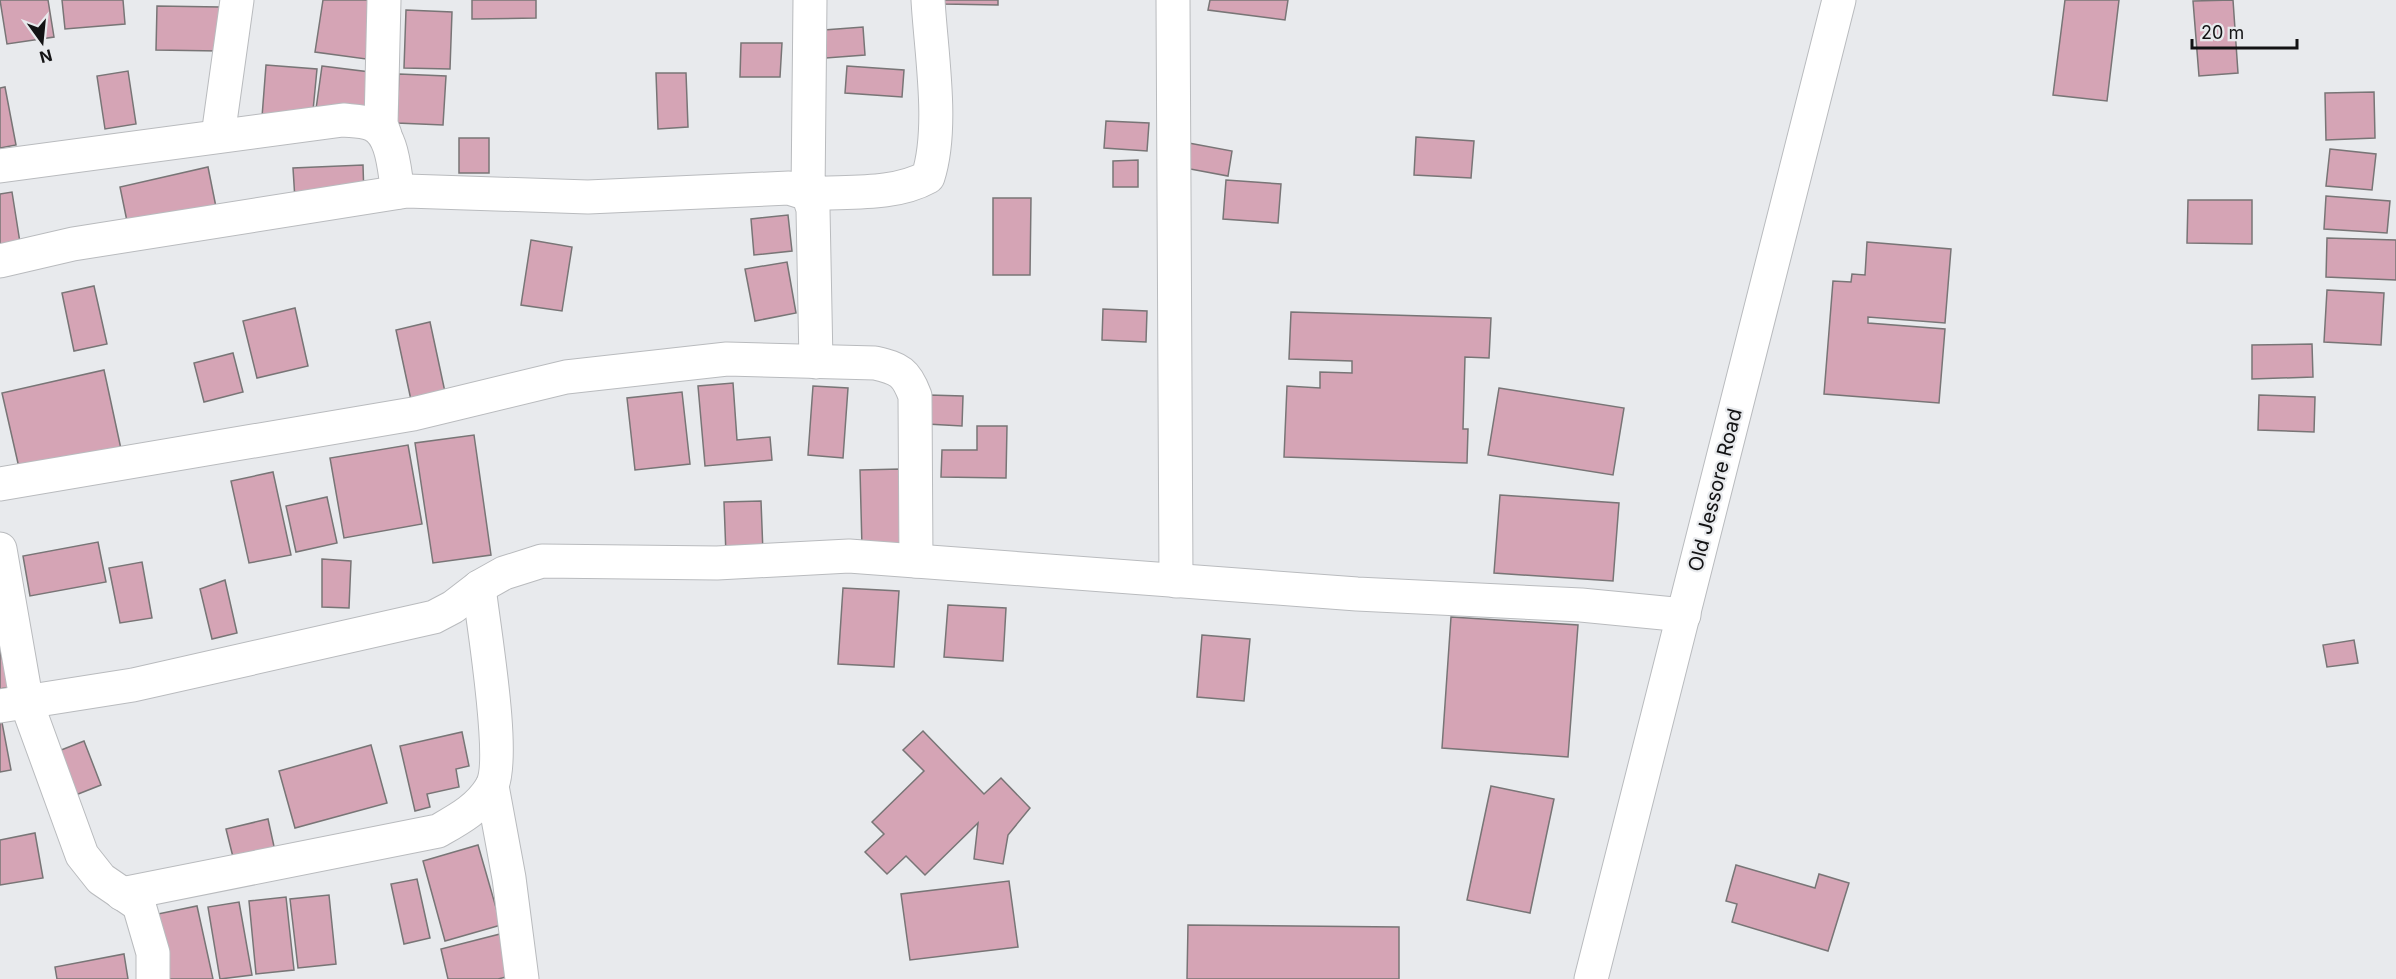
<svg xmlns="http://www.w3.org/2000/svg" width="2396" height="979" font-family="Inter,sans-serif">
<rect width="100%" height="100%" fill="#e8eaed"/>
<g fill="#d5a4b5" stroke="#787576" stroke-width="1.5">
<polygon points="0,0 48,0 54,37 7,44"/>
<polygon points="62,0 123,0 125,24 65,29"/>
<polygon points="323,0 375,0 366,59 315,52"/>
<polygon points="472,0 536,0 536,18 472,19"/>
<polygon points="944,0 998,0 998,5 944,4"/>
<polygon points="1210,0 1288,0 1285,20 1208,10"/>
<polygon points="2065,0 2119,0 2107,101 2053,95"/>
<polygon points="2233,0 2238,73 2199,76 2193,1"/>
<polygon points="157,6 220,7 219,51 156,50"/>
<polygon points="406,10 452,12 450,69 404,68"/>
<polygon points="863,27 865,55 826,58 824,30"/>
<polygon points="741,43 782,43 780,77 740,77"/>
<polygon points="266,65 317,69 312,121 262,117"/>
<polygon points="322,66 378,73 373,116 316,109"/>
<polygon points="847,66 904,70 902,97 845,93"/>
<polygon points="128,71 136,124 105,129 97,76"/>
<polygon points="656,73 686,73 688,127 658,129"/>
<polygon points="399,74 446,76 443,125 397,123"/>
<polygon points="5,87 16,145 0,148 0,88"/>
<polygon points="2374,92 2375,138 2326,140 2325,93"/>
<polygon points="1106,121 1149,123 1147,151 1104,148"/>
<polygon points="1416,137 1474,141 1471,178 1414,175"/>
<rect x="459" y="138" width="30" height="35"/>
<polygon points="1178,141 1232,151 1228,176 1174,166"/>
<polygon points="2330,149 2376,154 2372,190 2326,186"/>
<polygon points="1138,160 1138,187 1113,187 1113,161"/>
<polygon points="363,165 364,197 295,200 293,168"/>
<polygon points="208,167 217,212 129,231 120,187"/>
<polygon points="1226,180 1281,184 1278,223 1223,219"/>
<polygon points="12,192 21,249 0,253 0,194"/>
<polygon points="2326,196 2390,201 2387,233 2324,229"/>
<polygon points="993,198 1031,198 1030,275 993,275"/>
<polygon points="2188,200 2252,200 2252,244 2187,243"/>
<polygon points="788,215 792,251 754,255 751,219"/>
<polygon points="2327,238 2396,240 2396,280 2326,277"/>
<polygon points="531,240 572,247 562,311 521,305"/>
<polygon points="1867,242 1951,249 1945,323 1868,317 1868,323 1945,329 1939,403 1824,394 1833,281 1851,282 1852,274 1865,275"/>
<polygon points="787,262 796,313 755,321 745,269"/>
<polygon points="94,286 107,344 74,351 62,293"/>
<polygon points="2327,290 2384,293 2381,345 2324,342"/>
<polygon points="295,308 308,366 257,378 243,321"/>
<polygon points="1103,309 1147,311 1146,342 1102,340"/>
<polygon points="1291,312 1491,318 1489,358 1465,357 1463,429 1468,429 1467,463 1284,457 1287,386 1320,388 1320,372 1352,373 1352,361 1289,359"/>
<polygon points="430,322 445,392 411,400 396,330"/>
<polygon points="2312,344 2313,377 2252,379 2252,345"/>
<polygon points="233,353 243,392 204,402 194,363"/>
<polygon points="104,370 121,449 20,472 2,393"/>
<polygon points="733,383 737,440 770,437 772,460 705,466 698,386"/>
<polygon points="813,386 848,388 843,458 808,455"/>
<polygon points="1499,388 1624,408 1613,475 1488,455"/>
<polygon points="682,392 690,464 635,470 627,398"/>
<polygon points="929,395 963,396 962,426 927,424"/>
<polygon points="2259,395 2315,397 2314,432 2258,430"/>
<polygon points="977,426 1007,426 1006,478 941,477 942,450 977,450"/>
<polygon points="474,435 491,555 433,563 415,443"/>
<polygon points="408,445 422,524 344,538 330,458"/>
<polygon points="900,469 903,547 862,548 860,470"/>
<polygon points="273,472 291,555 249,563 231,481"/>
<polygon points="1500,495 1619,503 1613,581 1494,573"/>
<polygon points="327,497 337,543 296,552 286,506"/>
<polygon points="761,501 763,553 726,555 724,502"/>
<polygon points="98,542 106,582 30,596 23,556"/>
<polygon points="322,559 351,561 349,608 322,607"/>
<polygon points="142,562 152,618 120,623 109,568"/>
<polygon points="225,580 237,633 212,639 200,589"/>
<polygon points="843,588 899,591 894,667 838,664"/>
<polygon points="948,605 1006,608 1003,661 944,657"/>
<polygon points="1451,617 1578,625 1568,757 1442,748"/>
<polygon points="1202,635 1250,639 1244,701 1197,697"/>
<polygon points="2354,640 2358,663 2327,667 2323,645"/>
<polygon points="0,649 9,687 0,689"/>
<polygon points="0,712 11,770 0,772"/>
<polygon points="923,731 984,794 1001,778 1030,808 1008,835 1003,864 974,859 978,823 925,875 906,856 887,874 865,852 884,834 872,822 924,771 903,750"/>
<polygon points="462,732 469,766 456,769 459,787 427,794 430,807 415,811 400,746"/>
<polygon points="84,741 101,785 63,800 46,756"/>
<polygon points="371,745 387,803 295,828 279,771"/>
<polygon points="1491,786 1554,799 1530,913 1467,900"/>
<polygon points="268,819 275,851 234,861 226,829"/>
<polygon points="35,833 43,878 0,885 0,840"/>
<polygon points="478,845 501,925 445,941 423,861"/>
<polygon points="1736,865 1815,888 1819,874 1849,883 1828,951 1732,922 1737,904 1726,901"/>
<polygon points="417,879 430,938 404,944 391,884"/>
<polygon points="1009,881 1018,947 910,960 901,894"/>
<polygon points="329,895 336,964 298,968 290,899"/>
<polygon points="286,897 294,970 256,974 249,901"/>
<polygon points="239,902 252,975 220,979 208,907"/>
<polygon points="197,906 213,979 161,979 148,916"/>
<polygon points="1188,925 1399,927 1399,979 1187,979"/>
<polygon points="504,933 514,975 498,979 448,979 441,949"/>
<polygon points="124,954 128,979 57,979 55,967"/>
</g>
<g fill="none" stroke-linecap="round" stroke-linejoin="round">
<g stroke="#b9bbbe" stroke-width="35">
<g id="street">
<polyline points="384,0 381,124 385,135"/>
<path d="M810 0 808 194C847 191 894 196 928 177 944 127 931 53 928 0"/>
<polyline points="1173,0 1176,581"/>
<polyline points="218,136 237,0"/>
<path d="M0 166 343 120C352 121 363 121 371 124 394 133 394 172 398 192"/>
<polyline points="0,261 73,244 407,191 588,197 789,188 808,194 813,209 816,362"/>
<path d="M0 484 413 414 566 377 727 359 875 363C900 369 906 372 915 396L916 561"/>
<polyline points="0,549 27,704 82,855 101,879 139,905 153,953 153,979"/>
<polyline points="0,706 133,685 434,617 453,607 479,587 504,573 542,561 717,563 849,556 1357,594 1581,605 1684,615"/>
<polyline points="492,786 509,878 522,979"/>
<path d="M122 894 438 831C459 819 478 809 491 788 507 761 483 624 479 587"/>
</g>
</g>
<g stroke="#b9bbbe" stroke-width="35">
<polyline id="secondary" points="1591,979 1839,0"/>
</g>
<use href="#street" stroke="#fff" stroke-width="33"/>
<use href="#secondary" stroke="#fff" stroke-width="33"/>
</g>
<g text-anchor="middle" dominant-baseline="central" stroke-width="4.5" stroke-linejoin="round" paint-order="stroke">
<g font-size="20" fill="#131314" stroke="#e8eaed">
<text transform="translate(1715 490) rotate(-76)">Old Jessore Road</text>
</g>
</g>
<g transform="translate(42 42) rotate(165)" stroke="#e8eaed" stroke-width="4.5" paint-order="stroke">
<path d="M0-4.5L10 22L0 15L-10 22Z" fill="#131314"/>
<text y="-9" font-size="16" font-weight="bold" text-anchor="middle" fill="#131314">N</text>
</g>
<path d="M2192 39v9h105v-9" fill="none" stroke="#131314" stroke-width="3"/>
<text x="2201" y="39" font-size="18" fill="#131314" stroke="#e8eaed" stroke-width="4.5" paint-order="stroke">20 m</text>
</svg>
